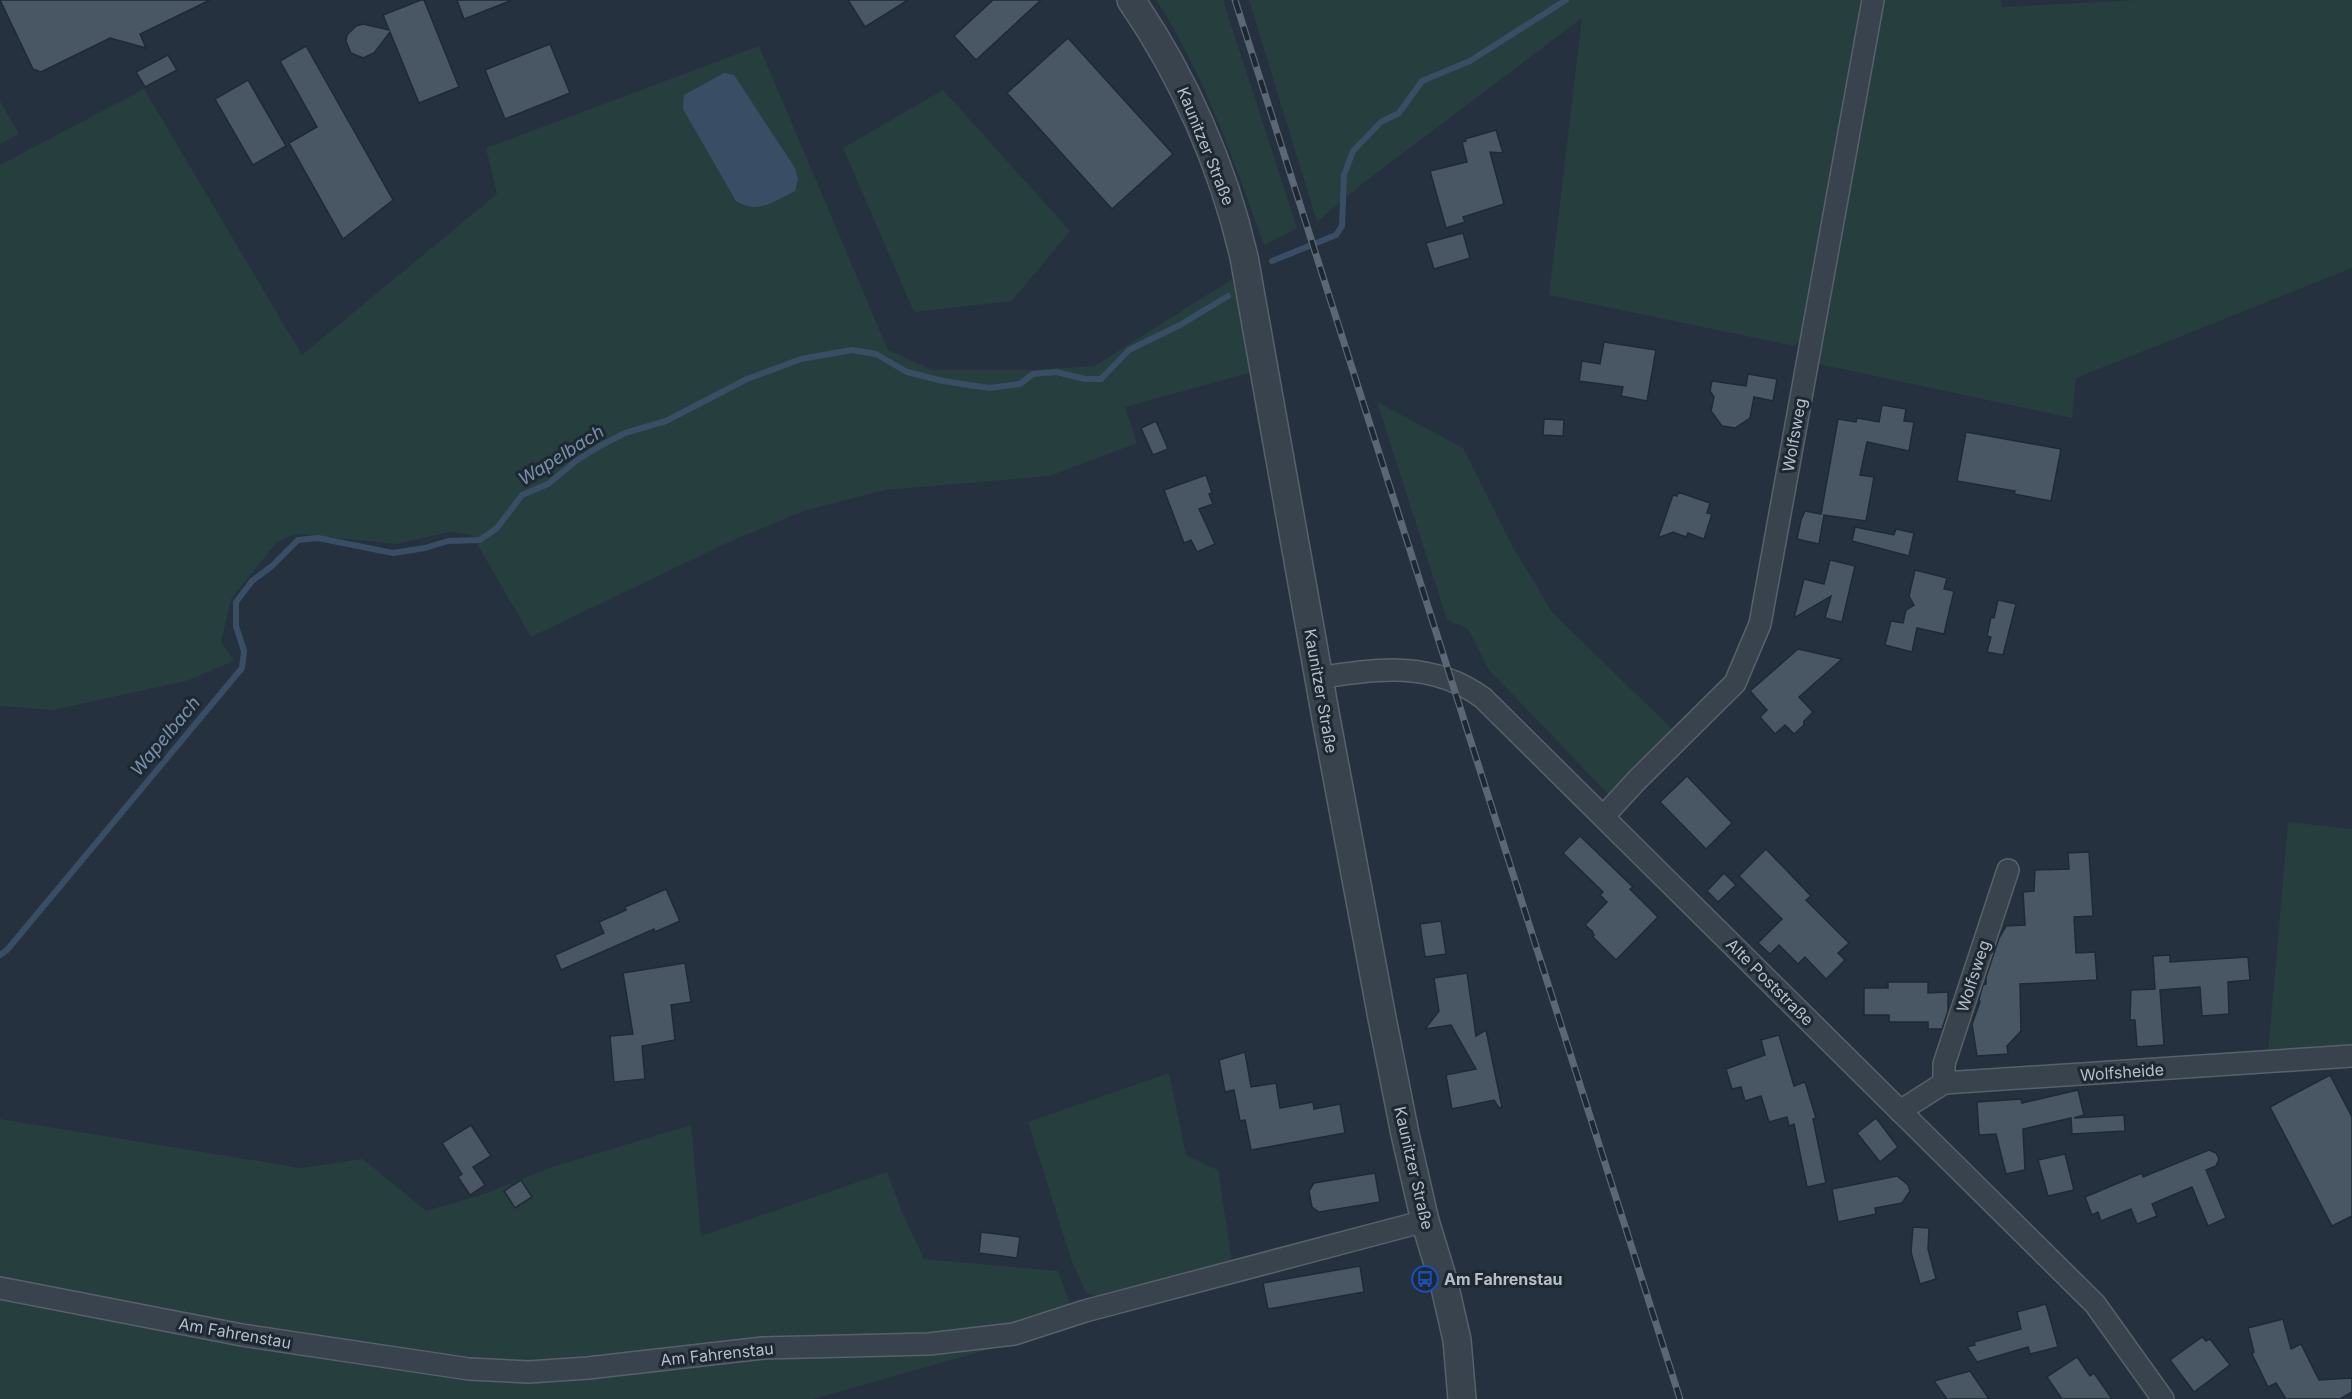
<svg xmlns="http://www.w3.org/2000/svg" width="2352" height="1399" font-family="Inter,sans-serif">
<rect width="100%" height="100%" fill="#25313e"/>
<g fill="#273e3f">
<path d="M1156 0H1223L1297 228 1264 245C1234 162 1205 75 1156 0Z"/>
<polygon points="1249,0 1863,0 1804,337 1794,346 1549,295 1582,18 1362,184 1317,222"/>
<polygon points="1880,0 2001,0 2002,7 2136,0 2352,0 2352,268 2076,378 2072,418 1814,363"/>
<polygon points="759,46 888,350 933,370 1031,370 1095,366 1232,279 1253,372 1125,407 1137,443 1049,476 885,490 804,511 731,541 531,637 472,535 449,532 397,544 296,534 277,542 231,599 221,642 234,661 186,681 53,710 0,706 0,165 144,89 302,355 497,194 486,148"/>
<polygon points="943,90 1070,231 1012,301 914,312 843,148"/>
<polygon points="0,101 19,134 0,144"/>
<polygon points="1377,402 1463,448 1511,544 1552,612 1675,732 1612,798 1489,670 1468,629 1447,620"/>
<polygon points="2288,822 2352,829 2352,1049 2268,1054"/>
<polygon points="1169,1073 1186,1155 1218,1170 1232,1262 1102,1298 1086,1293 1071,1259 1028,1122"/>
<polygon points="0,1119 301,1168 363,1159 426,1211 484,1194 552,1167 691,1125 701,1236 887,1172 902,1212 924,1259 1058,1271 1072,1310 1001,1346 813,1399 0,1399"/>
</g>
<path fill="#394e65" d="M724 73 734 75 795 168 798 179 795 191C774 201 758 215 736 201L683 109 684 95Z"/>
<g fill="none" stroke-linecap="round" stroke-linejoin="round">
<g stroke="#394e65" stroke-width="6">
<polyline points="1272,261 1336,235 1342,226 1344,175 1353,151 1381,122 1399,113 1422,81 1470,61 1566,0"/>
<polyline points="0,955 7,950 242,668 244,651 236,626 236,602 252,581 272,566 298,540 318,538 393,553 425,548 448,541 480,540 497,528 522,495 548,484 576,461 598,447 625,433 666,421 747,379 801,359 852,350 876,354 907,372 943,381 989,388 1020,384 1033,374 1056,372 1085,379 1101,379 1129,350 1180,325 1228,296"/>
</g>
</g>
<g fill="#495764" stroke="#202a35" stroke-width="1.5">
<polygon points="0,0 210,0 140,34 146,48 110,38 41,72 33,69"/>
<polygon points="421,0 424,0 459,87 419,103 390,32 374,53 363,58 351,53 346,41 347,35 356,26 363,24 389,30 383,15"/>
<polygon points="457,0 510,0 510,1 464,19"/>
<polygon points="848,0 908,0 865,27"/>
<polygon points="993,0 1041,0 976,60 954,36"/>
<polygon points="1068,38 1173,154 1112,209 1007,93"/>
<polygon points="550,44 570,93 505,119 485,70"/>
<polygon points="306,46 393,200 343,239 289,143 317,127 280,61"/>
<polygon points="168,55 177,70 145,87 136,72"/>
<polygon points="248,80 286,146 253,165 215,99"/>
<polygon points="1496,130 1503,153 1490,152 1504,204 1463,217 1465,222 1446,228 1430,171 1467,162 1462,142 1466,141 1465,139"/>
<polygon points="1463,233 1470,258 1434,269 1426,243"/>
<polygon points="1604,342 1656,350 1647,401 1621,396 1623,387 1579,381 1582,361 1600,364"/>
<polygon points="1748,374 1777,379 1773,401 1754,397 1750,418 1735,428 1722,426 1711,411 1714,397 1710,391 1712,381 1746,386"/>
<polygon points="1882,405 1906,409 1904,421 1914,422 1909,451 1867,442 1860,475 1874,477 1866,521 1824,515 1819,544 1797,539 1801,520 1805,511 1821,514 1838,419 1856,422 1857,418 1879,422"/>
<polygon points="1544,419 1564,420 1563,436 1543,435"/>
<polygon points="1156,421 1168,449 1153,455 1141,428"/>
<polygon points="1966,432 2061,449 2051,501 2014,494 2015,491 1957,481"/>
<polygon points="1206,475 1212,493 1209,494 1213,504 1199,509 1215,544 1197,552 1191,540 1184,543 1164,490"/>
<polygon points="1678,492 1710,503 1707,513 1712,514 1704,539 1688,533 1686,537 1673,532 1658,538 1673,495 1677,496"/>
<polygon points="1855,527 1894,535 1896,529 1914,533 1909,556 1852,541"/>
<polygon points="1830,560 1855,566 1842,622 1825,618 1831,596 1794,618 1804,579 1824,584"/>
<polygon points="1915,570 1947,578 1944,589 1954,591 1944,634 1917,628 1912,652 1885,645 1891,621 1903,623 1906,610 1914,605 1909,596"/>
<polygon points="1998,600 2016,604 2003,655 1987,652 1991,637 1987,636 1991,617 1994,618"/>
<polygon points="1798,649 1842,659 1799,697 1813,712 1804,721 1804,725 1794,734 1785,725 1775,734 1760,717 1767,710 1750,691"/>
<polygon points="1687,776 1732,823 1706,849 1660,802"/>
<polygon points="1580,836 1633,887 1630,889 1658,917 1616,960 1593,937 1594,935 1592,931 1585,925 1607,902 1600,895 1603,892 1563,853"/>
<polygon points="1766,849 1811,896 1806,900 1849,943 1838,953 1845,960 1826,979 1805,957 1798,964 1779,945 1770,954 1758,943 1782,919 1739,876"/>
<polygon points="2089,852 2093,916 2074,917 2076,953 2095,952 2097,980 2020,984 2021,1031 2007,1046 2008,1054 1977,1056 1972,1024 1980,1002 1979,999 1983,985 1986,984 1986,977 1999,938 2006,926 2025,925 2023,892 2034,891 2035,870 2069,869 2068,853"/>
<polygon points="1724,873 1736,885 1718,902 1707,891"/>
<polygon points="666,889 680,921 655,932 654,929 561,970 555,955 604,933 599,922 626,910 625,907"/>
<polygon points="1441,921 1446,954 1425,957 1420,924"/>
<polygon points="2170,955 2170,962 2248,957 2250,980 2228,982 2229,1014 2202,1016 2200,987 2160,990 2164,1045 2137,1047 2135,1020 2130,1020 2131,990 2155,989 2153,956"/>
<polygon points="685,963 691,1002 671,1005 675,1040 642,1046 645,1079 614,1082 610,1036 633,1034 623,973"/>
<polygon points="1467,973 1476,1036 1486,1030 1502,1107 1499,1108 1494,1100 1452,1109 1446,1075 1476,1069 1451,1025 1425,1029 1439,1011 1434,978"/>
<polygon points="1888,982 1928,982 1928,993 1948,992 1948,1011 1942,1029 1928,1029 1928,1022 1889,1022 1889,1015 1864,1015 1864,988 1888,988"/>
<polygon points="1779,1035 1794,1086 1805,1082 1816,1118 1813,1119 1826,1183 1807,1187 1794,1124 1789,1126 1787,1117 1769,1122 1761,1096 1745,1101 1741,1087 1732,1089 1726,1069 1765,1055 1761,1040"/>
<polygon points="1245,1052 1251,1087 1276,1083 1280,1108 1313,1102 1314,1109 1340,1104 1345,1133 1251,1150 1245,1120 1240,1121 1234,1090 1225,1092 1219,1060"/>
<polygon points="2330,1075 2352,1117 2352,1216 2332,1226 2270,1107"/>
<polygon points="2078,1090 2084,1115 2074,1118 2124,1115 2125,1131 2072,1134 2071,1118 2023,1129 2025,1170 2006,1174 1996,1134 1979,1135 1977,1102 2021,1099 2022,1103"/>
<polygon points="1876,1118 1898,1147 1880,1162 1857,1133"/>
<polygon points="471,1125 491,1156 473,1167 485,1185 470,1195 458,1177 462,1174 442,1143"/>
<polygon points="2209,1150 2216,1153 2219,1159 2216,1166 2206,1170 2226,1218 2208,1226 2192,1187 2152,1204 2157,1216 2137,1224 2131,1209 2101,1221 2098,1212 2092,1215 2085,1197 2142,1173 2143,1177"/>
<polygon points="2065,1154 2074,1190 2048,1196 2038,1160"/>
<polygon points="1375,1173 1380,1202 1319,1212 1312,1207 1309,1191 1314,1183"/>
<polygon points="1897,1176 1908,1185 1910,1191 1902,1203 1875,1208 1876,1214 1838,1222 1832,1189"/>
<polygon points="521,1180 532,1197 515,1208 504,1191"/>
<polygon points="1913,1227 1929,1228 1928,1249 1936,1279 1920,1284 1911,1252"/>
<polygon points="981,1232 1020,1237 1017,1258 979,1253"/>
<polygon points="1360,1266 1364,1292 1268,1309 1263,1283"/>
<polygon points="2046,1304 2058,1347 2030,1354 2028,1347 1977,1362 1967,1347 1975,1345 1974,1342 2021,1329 2017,1312"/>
<polygon points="2283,1319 2291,1349 2301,1344 2319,1380 2352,1378 2352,1392 2340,1399 2286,1399 2276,1383 2268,1387 2252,1354 2254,1352 2248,1328"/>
<polygon points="2202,1337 2206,1341 2210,1339 2230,1365 2194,1392 2170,1360"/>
<polygon points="2077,1357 2090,1376 2094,1373 2112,1399 2062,1399 2047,1377"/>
<polygon points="1970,1371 1989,1399 1947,1399 1934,1381"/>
</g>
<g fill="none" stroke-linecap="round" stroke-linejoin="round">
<g stroke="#57616c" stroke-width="24">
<g id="minor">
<path d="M1319 678C1377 668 1433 661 1483 698L2095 1304 2163 1399"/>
<polyline points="1604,816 1637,780 1735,683 1760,624 1873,0"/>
<polyline points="1944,1083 1944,1064 2008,870"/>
<polyline points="1900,1111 1944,1083 2352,1056"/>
<polyline points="0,1288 242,1335 469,1369 529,1372 588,1368 763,1348 929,1344 1014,1334 1085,1311 1425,1221"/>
</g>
</g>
<g stroke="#57616c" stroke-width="30">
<path id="tertiary" d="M1131 0C1184 77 1223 166 1244 257L1326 718 1382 1018 1405 1134 1425 1221 1444 1283 1457 1340 1462 1399"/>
</g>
<use href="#minor" stroke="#39434e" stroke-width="21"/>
<use href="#tertiary" stroke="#39434e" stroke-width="27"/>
<g stroke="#5b6775" stroke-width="7">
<polyline id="rail" points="1235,0 1680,1399"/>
</g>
<use href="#rail" stroke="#1e2833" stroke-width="4.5" stroke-dasharray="14" stroke-linecap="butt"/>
</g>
<defs>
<g id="bus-ring" transform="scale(1.35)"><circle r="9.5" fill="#1e2833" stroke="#1a4fb4" stroke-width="1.5"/><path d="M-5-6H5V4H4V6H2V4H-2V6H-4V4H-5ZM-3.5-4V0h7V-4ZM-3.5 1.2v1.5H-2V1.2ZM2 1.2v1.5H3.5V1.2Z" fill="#1a4fb4"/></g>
</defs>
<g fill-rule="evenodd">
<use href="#bus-ring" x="1425" y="1279"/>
</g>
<g text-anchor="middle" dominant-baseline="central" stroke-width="6" stroke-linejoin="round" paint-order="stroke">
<g font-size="16" fill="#b5bec9" stroke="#1e2833">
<text transform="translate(1206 146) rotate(68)">Kaunitzer Straße</text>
<text transform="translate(1794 435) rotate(-80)">Wolfsweg</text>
<text transform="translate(1321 691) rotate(80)">Kaunitzer Straße</text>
<text transform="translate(1973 976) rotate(-72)">Wolfsweg</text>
<text transform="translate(1770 982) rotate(45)">Alte Poststraße</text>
<text transform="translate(2122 1072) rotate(-4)">Wolfsheide</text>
<text transform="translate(1414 1168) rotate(77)">Kaunitzer Straße</text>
<text transform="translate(235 1333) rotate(10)">Am Fahrenstau</text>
<text transform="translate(717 1354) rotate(-6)">Am Fahrenstau</text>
</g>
<g font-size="16" font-weight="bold" fill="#b5bec9" stroke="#1e2833" text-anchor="start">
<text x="1444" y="1279">Am Fahrenstau</text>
</g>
<g font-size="18" font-style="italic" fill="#7790ab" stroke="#1e2833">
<text transform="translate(561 455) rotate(-32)">Wapelbach</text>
<text transform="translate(165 736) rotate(-50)">Wapelbach</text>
</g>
</g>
</svg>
